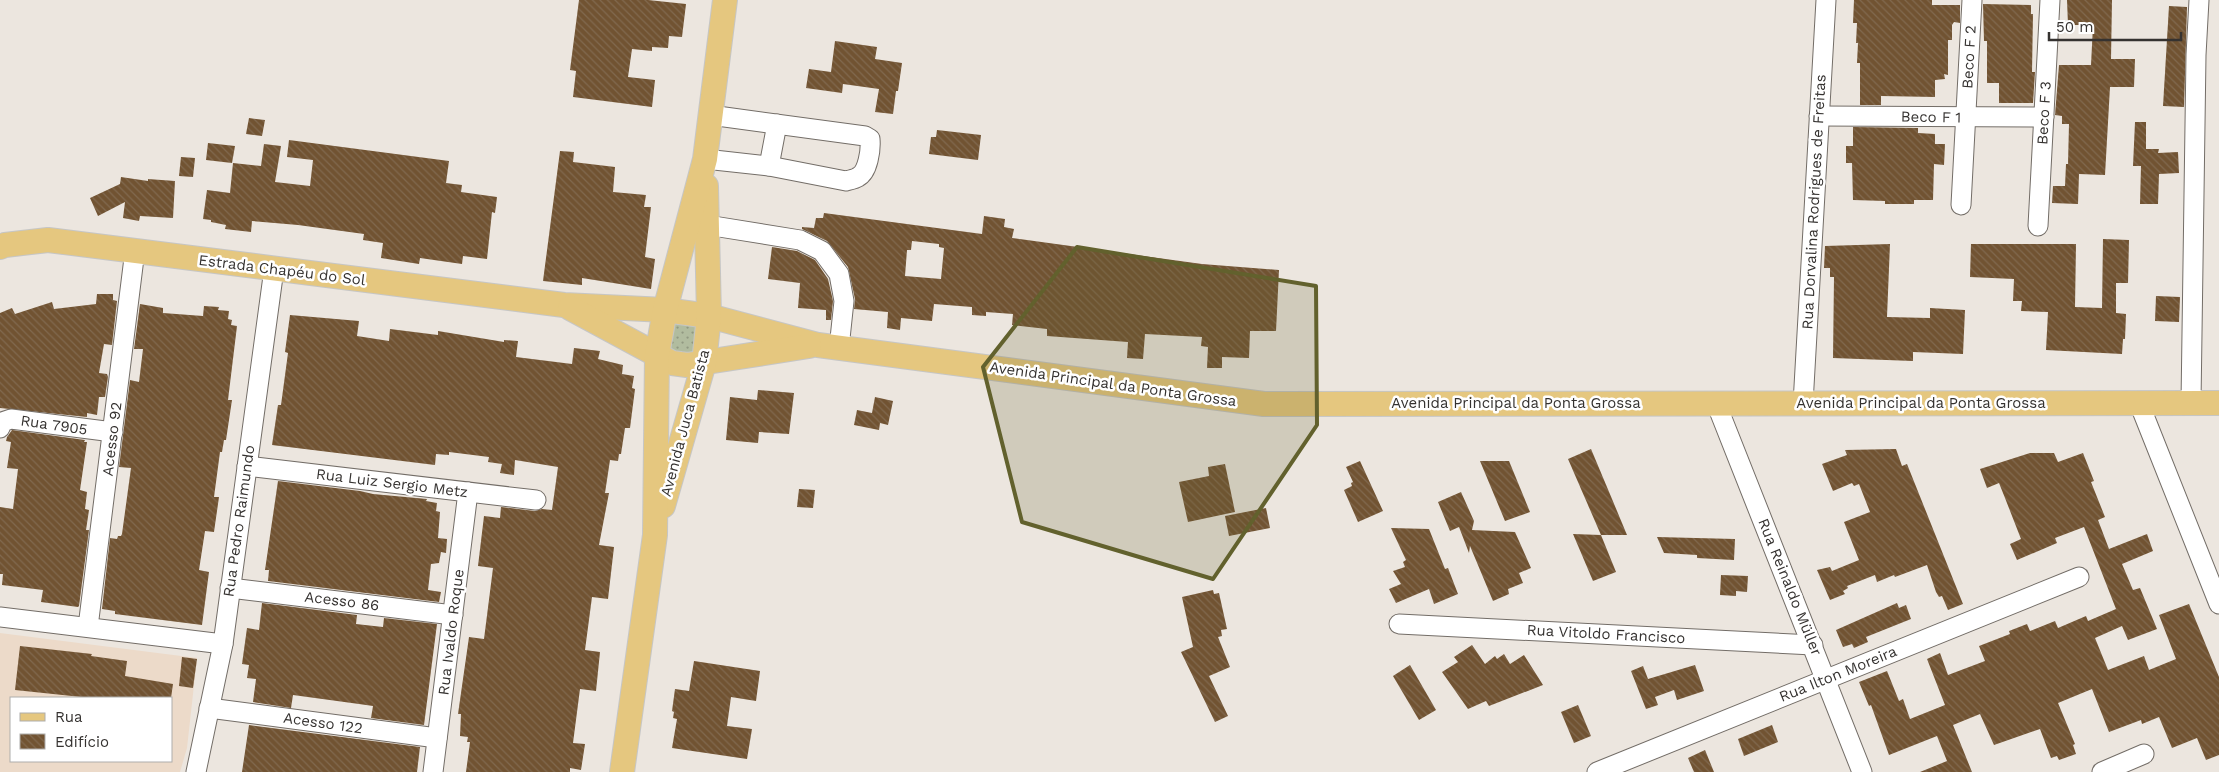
<svg xmlns="http://www.w3.org/2000/svg" width="2219" height="772" font-family="'Work Sans',sans-serif">
<defs>
<pattern id="grass-dots" width="8" height="8" patternUnits="userSpaceOnUse" patternTransform="scale(1.25)"><rect width="8" height="8" fill="#b1bc9f"/><path d="M2 2h.1M6 6h.1" fill="none" stroke="#919982" stroke-width="1.8" stroke-linecap="round"/></pattern>
<pattern id="building-back-hatch" width="6" height="6" patternUnits="userSpaceOnUse" patternTransform="scale(1.25)"><rect width="6" height="6" fill="#715332"/><path d="M-1 5l2 2M0 0l6 6M5-1l2 2" fill="none" stroke="#81694f"/></pattern>
</defs>
<rect width="100%" height="100%" fill="#ece6df"/>
<path fill="#ecdac9" fill-rule="evenodd" d="M0 633 197 658 187 748 180 772H0ZM11 698H171V761H11Z"/>
<polygon fill="url(#grass-dots)" points="674,321 697,324 695,353 671,353 666,330"/>
<g fill="url(#building-back-hatch)" fill-rule="evenodd">
<polygon points="579,0 648,0 686,4 682,37 669,36 668,48 652,47 652,51 632,49 628,77 655,80 652,107 573,97 576,71 570,70"/>
<polygon points="1854,0 1932,0 1932,5 1960,5 1960,23 1954,22 1952,25 1952,40 1948,40 1948,75 1944,74 1945,79 1935,80 1935,97 1881,96 1881,105 1860,105 1860,63 1857,63 1858,43 1856,43 1857,23 1853,23"/>
<polygon points="2067,0 2112,0 2111,59 2135,59 2134,87 2110,87 2105,175 2079,174 2078,204 2052,203 2053,186 2065,186 2066,164 2068,164 2069,124 2062,124 2062,116 2055,115 2059,65 2091,65 2093,25 2068,25"/>
<polygon points="1983,4 2031,5 2031,14 2033,14 2032,72 2035,72 2033,103 1999,103 1999,83 1987,83 1987,41 1984,41"/>
<polygon points="2169,6 2187,7 2184,107 2163,106"/>
<polygon points="835,41 877,47 875,59 902,63 898,91 896,91 893,114 875,112 879,89 843,84 842,93 806,88 809,69 831,72"/>
<polygon points="249,118 265,120 262,136 246,134"/>
<polygon points="2135,122 2146,122 2146,149 2159,149 2158,153 2178,152 2179,173 2159,174 2158,204 2140,204 2141,166 2133,166"/>
<polygon points="1853,127 1918,128 1918,133 1935,134 1935,144 1945,144 1944,165 1934,164 1933,200 1914,200 1914,204 1885,204 1885,201 1853,200 1852,163 1846,163 1846,146 1853,146"/>
<polygon points="937,130 981,135 978,160 929,154 931,137 936,137"/>
<polygon points="289,140 449,161 446,183 462,185 461,192 497,197 495,213 492,212 487,259 463,256 462,264 420,258 419,264 381,258 383,243 363,240 364,234 298,225 252,221 251,232 225,229 226,225 211,222 211,220 203,219 207,190 230,193 233,163 261,166 264,144 281,146 275,182 310,186 313,160 287,157"/>
<polygon points="208,143 235,146 232,163 206,160"/>
<polygon points="560,151 574,152 573,162 615,167 613,192 646,195 644,207 651,207 645,257 655,259 651,289 582,278 582,285 543,281"/>
<polygon points="181,157 195,158 193,177 179,176"/>
<polygon points="121,177 148,181 148,179 175,181 173,218 140,216 139,221 123,218 125,202 98,216 90,198 120,184"/>
<path d="M824 213 982 234 984 216 1005 219 1004 227 1014 229 1012 238 1202 264 1279 270 1276 331H1250L1249 358 1222 357V368H1207L1208 347 1201 346 1202 337 1145 334 1143 359 1127 358 1128 342 1047 336V329L1012 325 1013 314 986 312V316L972 315V307L934 304 932 321 901 318 900 330 887 328 888 312 854 309 855 299 848 267 827 241 802 229V227L814 228 816 218H823ZM912 241 939 244V247L944 248 941 279 905 276 907 250H911Z"/>
<polygon points="2103,239 2129,240 2128,283 2116,283 2116,313 2126,314 2125,339 2123,339 2122,354 2046,350 2048,312 2021,311 2022,301 2013,301 2014,279 1970,277 1971,244 2076,244 2075,307 2102,308"/>
<polygon points="1890,244 1887,317 1930,318 1930,308 1965,310 1963,354 1913,352 1913,361 1833,358 1834,277 1830,277 1830,268 1824,268 1825,246"/>
<polygon points="772,247 797,251 815,260 828,279 833,301 831,320 826,320 826,310 798,308 800,283 768,279"/>
<polygon points="97,294 113,294 113,300 117,301 112,345 104,344 99,373 107,374 108,377 105,397 99,397 97,415 87,413 87,417 0,408 0,313 12,308 15,314 52,302 54,309 96,304"/>
<polygon points="2156,296 2180,297 2179,322 2155,321"/>
<polygon points="140,304 163,308 163,313 203,316 204,306 219,307 218,310 229,311 228,319 232,320 231,325 237,326 228,400 232,400 226,440 224,440 222,452 220,452 214,497 219,497 214,532 205,531 199,570 209,572 202,625 115,614 115,611 102,609 110,538 117,539 118,536 121,536 122,534 131,468 119,467 130,380 139,382 143,349 134,349"/>
<polygon points="290,315 359,321 357,336 389,341 390,329 438,335 438,331 504,342 504,340 518,341 516,357 572,364 574,348 600,351 598,359 623,365 622,374 634,376 632,388 635,389 630,428 625,428 621,454 619,454 618,461 610,460 605,493 609,493 599,545 614,547 608,599 592,597 585,650 600,652 596,691 580,689 573,743 585,744 581,770 570,768 570,772 466,772 470,742 467,742 468,737 460,736 461,714 458,714 469,637 484,639 493,568 478,566 484,516 500,518 501,507 535,511 542,509 552,510 558,467 515,460 514,475 500,473 502,464 488,462 489,457 449,452 449,455 436,454 435,465 272,445 278,405 281,405 288,353 285,352"/>
<polygon points="758,390 794,393 789,434 759,432 758,443 726,440 730,397 757,400"/>
<polygon points="875,397 893,401 888,425 880,423 879,430 854,425 857,410 872,413"/>
<polygon points="12,430 85,440 84,442 87,442 80,490 87,492 85,509 89,510 86,530 89,530 79,606 78,607 41,602 43,590 2,585 3,574 0,574 0,507 13,509 18,469 7,468 11,442 6,441 7,437"/>
<polygon points="1591,449 1612,499 1627,535 1601,535 1568,459"/>
<polygon points="1896,449 1902,466 1907,464 1963,604 1948,610 1942,596 1939,597 1936,592 1927,565 1895,577 1894,575 1877,582 1875,575 1847,586 1848,588 1843,591 1845,594 1830,600 1817,570 1830,567 1832,571 1859,560 1844,522 1870,512 1859,484 1854,486 1852,483 1833,491 1822,464 1847,455 1845,450"/>
<polygon points="2030,453 2054,453 2058,462 2083,453 2094,481 2091,482 2105,517 2098,520 2109,549 2147,534 2153,551 2122,564 2133,590 2140,588 2157,629 2128,640 2122,626 2095,638 2108,670 2144,656 2149,670 2176,659 2159,615 2189,604 2219,677 2219,755 2206,760 2197,738 2172,748 2159,717 2142,724 2141,720 2109,732 2092,689 2058,703 2075,744 2073,745 2076,754 2059,760 2057,756 2051,758 2040,729 1994,745 1980,714 1953,725 1972,772 1920,772 1947,761 1937,736 1889,755 1871,705 1869,706 1859,682 1887,671 1899,701 1903,699 1910,719 1945,705 1927,659 1940,653 1948,675 1985,661 1979,646 2010,634 2009,631 2027,624 2030,631 2055,621 2058,628 2086,616 2088,621 2116,609 2084,527 2055,538 2057,543 2017,560 2010,544 2021,539 2005,498 1999,483 1987,488 1980,469"/>
<polygon points="1360,461 1383,511 1358,522 1344,490 1352,486 1351,483 1353,482 1346,467"/>
<polygon points="1480,461 1509,461 1530,512 1505,521"/>
<polygon points="1225,464 1235,512 1188,522 1179,482 1209,476 1208,467"/>
<polygon points="278,481 360,491 373,494 427,499 426,501 437,503 436,511 440,512 438,538 447,539 446,553 441,552 439,563 431,564 428,590 441,592 439,602 268,581 269,570 265,570"/>
<polygon points="799,489 815,490 813,508 797,507"/>
<polygon points="1461,492 1474,521 1472,530 1515,532 1531,568 1519,573 1523,583 1508,589 1509,594 1493,601 1470,546 1469,553 1459,527 1450,531 1438,502"/>
<polygon points="1266,508 1270,528 1229,536 1225,516"/>
<polygon points="1391,528 1429,529 1445,569 1448,568 1458,594 1434,604 1429,589 1396,603 1389,589 1401,584 1393,571 1405,567 1403,562 1406,560"/>
<polygon points="1573,534 1601,535 1616,572 1593,581"/>
<polygon points="1657,537 1735,539 1734,560 1697,558 1697,555 1664,553"/>
<polygon points="1721,575 1748,576 1747,592 1736,591 1736,596 1720,595"/>
<polygon points="1213,590 1214,594 1219,593 1227,629 1221,630 1222,636 1218,637 1230,667 1209,676 1228,716 1215,722 1181,652 1193,647 1182,597"/>
<polygon points="262,603 357,615 356,624 383,627 384,618 437,624 424,725 371,718 373,706 359,704 293,695 291,708 253,702 256,679 247,678 249,665 242,664 247,628 259,630"/>
<polygon points="1897,603 1899,608 1906,605 1911,619 1866,637 1868,642 1854,648 1852,644 1843,647 1836,630"/>
<polygon points="1472,645 1485,664 1495,656 1497,659 1504,654 1510,664 1524,655 1543,685 1489,706 1486,701 1468,709 1442,672 1458,662 1454,657"/>
<polygon points="20,646 92,654 91,656 127,661 125,676 173,684 171,698 91,698 15,690"/>
<polygon points="182,657 197,659 193,688 179,686"/>
<polygon points="694,661 760,671 756,701 731,697 727,726 752,729 747,759 672,748 677,719 673,718 674,712 672,711 675,689 689,691"/>
<polygon points="1410,665 1436,710 1419,720 1393,676"/>
<polygon points="1695,665 1704,691 1677,700 1674,690 1655,697 1658,705 1646,709 1631,671 1643,666 1648,679"/>
<polygon points="1578,705 1591,736 1574,743 1561,712"/>
<polygon points="249,725 420,747 417,772 242,772"/>
<polygon points="1772,725 1778,742 1744,756 1738,739"/>
<polygon points="1705,750 1714,772 1694,772 1688,758"/>
</g>
<g fill="none" stroke-linecap="round" stroke-linejoin="round">
<g stroke="#736d67" stroke-width="21">
<g id="minor">
<polyline points="1819,116 2044,117"/>
<path d="M705 159 769 166 846 181C850 180 855 179 858 177 868 172 871 150 870 139L865 136 710 115"/>
<polyline points="769,166 777,124"/>
<polyline points="1961,205 1972,0"/>
<polyline points="707,225 800,240 822,251 839,274 844,301 839,348"/>
<polyline points="2038,226 2050,0"/>
<polyline points="1716,403 1862,772"/>
<polyline points="2139,403 2219,604"/>
<polyline points="2191,403 2196,55 2199,0"/>
<polyline points="1803,404 1826,0"/>
<polyline points="0,428 2,422 11,419 113,432"/>
<polyline points="247,466 536,500"/>
<polyline points="230,588 453,615"/>
<polyline points="0,617 223,644"/>
<polyline points="1399,624 1813,645"/>
<polyline points="88,627 135,250"/>
<polyline points="209,708 437,738"/>
<polyline points="196,772 223,644 274,269"/>
<polyline points="433,772 468,492"/>
<polyline points="1597,772 2079,577"/>
<polyline points="2102,772 2144,754"/>
</g>
</g>
<g stroke="#c6c6c5" stroke-width="26">
<g id="major">
<polyline points="0,247 5,245 48,240 564,305 665,310 709,316 818,345 1264,404 2219,403"/>
<polyline points="570,308 672,363 687,365 809,346"/>
<polyline points="663,506 704,363 709,316 706,186"/>
<polyline points="622,772 655,535 657,355 665,310 705,159 725,0"/>
</g>
</g>
<use href="#minor" stroke="#fff" stroke-width="19"/>
<use href="#major" stroke="#e5c77f" stroke-width="24"/>
</g>
<path fill="#62612d" fill-opacity="0.2" stroke="#62612d" stroke-width="4" stroke-linejoin="round" d="M1077 247 1316 286 1317 425 1213 579 1022 522 983 367Z"/>
<g text-anchor="middle" dominant-baseline="central" stroke-width="5" stroke-linejoin="round" paint-order="stroke">
<g font-size="15" fill="#353230" stroke="#fff">
<text transform="translate(1969 57) rotate(-87)">Beco F 2</text>
<text transform="translate(2044 113) rotate(-87)">Beco F 3</text>
<text transform="translate(1931 117) rotate(1)">Beco F 1</text>
<text transform="translate(1814 202) rotate(-87)">Rua Dorvalina Rodrigues de Freitas</text>
<text transform="translate(282 270) rotate(7)">Estrada Chapéu do Sol</text>
<text transform="translate(1113 384) rotate(8)">Avenida Principal da Ponta Grossa</text>
<text x="1516" y="403">Avenida Principal da Ponta Grossa</text>
<text x="1921" y="403">Avenida Principal da Ponta Grossa</text>
<text transform="translate(685 423) rotate(-75)">Avenida Juca Batista</text>
<text transform="translate(54 425) rotate(8)">Rua 7905</text>
<text transform="translate(112 439) rotate(-83)">Acesso 92</text>
<text transform="translate(392 483) rotate(7)">Rua Luiz Sergio Metz</text>
<text transform="translate(239 521) rotate(-82)">Rua Pedro Raimundo</text>
<text transform="translate(1790 587) rotate(68)">Rua Reinaldo Müller</text>
<text transform="translate(342 601) rotate(7)">Acesso 86</text>
<text transform="translate(451 632) rotate(-83)">Rua Ivaldo Roque</text>
<text transform="translate(1606 634) rotate(3)">Rua Vitoldo Francisco</text>
<text transform="translate(1838 674) rotate(-22)">Rua Ilton Moreira</text>
<text transform="translate(323 723) rotate(8)">Acesso 122</text>
</g>
</g>
<rect x="10" y="697" width="162" height="65" fill="#ffffff" stroke="#aeadac"/>
<rect x="20" y="713" width="25" height="8" fill="#e5c77f" stroke="#aeadac"/>
<text x="55" y="722" font-size="15" fill="#353230">Rua</text>
<rect x="20" y="734" width="25" height="15" fill="url(#building-back-hatch)" stroke="#aeadac"/>
<text x="55" y="747" font-size="15" fill="#353230">Edifício</text>
<path d="M2049 32v8h132v-8" fill="none" stroke="#353230" stroke-width="2.5"/>
<text x="2056" y="32" font-size="15" fill="#353230" stroke="#ffffff" stroke-width="4" paint-order="stroke">50 m</text>
</svg>
